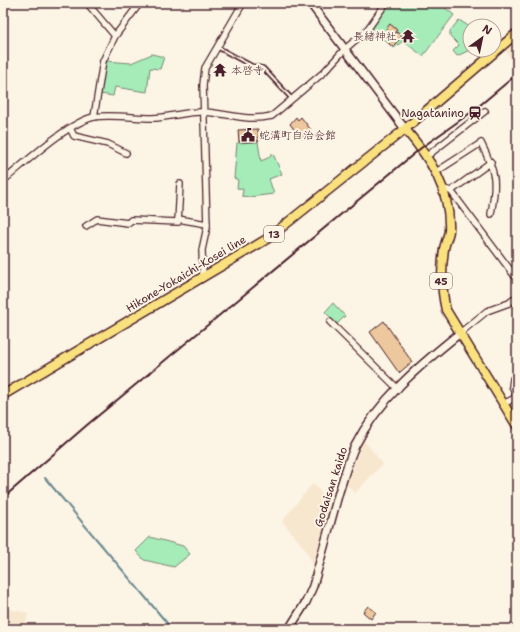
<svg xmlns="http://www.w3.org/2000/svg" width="520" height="632" font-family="'Shantell Sans','Klee One',sans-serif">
<rect width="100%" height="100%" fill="#fcf5e5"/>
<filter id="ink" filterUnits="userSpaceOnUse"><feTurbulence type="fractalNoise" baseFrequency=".025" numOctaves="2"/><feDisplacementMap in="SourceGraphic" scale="8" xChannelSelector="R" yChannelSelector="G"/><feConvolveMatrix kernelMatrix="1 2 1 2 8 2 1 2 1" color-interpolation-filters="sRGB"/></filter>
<g filter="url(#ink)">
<g fill="#f8e7cf">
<polygon points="517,37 517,59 514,62 503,48"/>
<polygon points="363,439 383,464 355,493 347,485"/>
<polygon points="313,483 331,503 314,567 305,549 282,521"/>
<polygon points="3,608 28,613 25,629 3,629"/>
</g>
<g fill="#a5ecb9" stroke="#788672">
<polygon points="388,3 439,3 454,15 423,56 403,41 394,48 371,29"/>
<polygon points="459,20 470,27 470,50 457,56 453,51 459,45 450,36 450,31"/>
<polygon points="152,54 164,57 160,69 150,68 147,92 115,87 113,96 100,94 106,61 131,63"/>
<polygon points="258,142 261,161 270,157 271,154 273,154 282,174 269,179 274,194 249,197 242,196 243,189 237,188 238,180 234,178 237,143"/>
<polygon points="333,303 345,316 337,324 325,312"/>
<polygon points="150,537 183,546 190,554 174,567 144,560 136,551"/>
</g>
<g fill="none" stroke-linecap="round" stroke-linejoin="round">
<polyline stroke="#67868f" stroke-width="2" points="45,478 172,629"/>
</g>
<g fill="#edc79d" stroke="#4a1f2b">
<polygon points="390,24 397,30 393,35 386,29"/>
<polygon points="397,32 402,37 392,47 388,42"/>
<polygon points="296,117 298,120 301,117 311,130 301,139 290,124"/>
<polygon points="258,129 259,141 239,142 238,130"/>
<polygon points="384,321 412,362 399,373 370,332"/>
<polygon points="368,606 376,612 371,619 363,612"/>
</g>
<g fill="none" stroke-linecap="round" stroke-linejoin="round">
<g stroke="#4a1f2b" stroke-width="5.5">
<polyline id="service" points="217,47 252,66 263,68 292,99"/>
</g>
<g stroke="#4a1f2b" stroke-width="8">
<g id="minor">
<polyline points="87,3 115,36"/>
<polyline points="94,117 103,61 115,36 140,3"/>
<polyline points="70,128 74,136 108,144 126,153"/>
<polyline points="427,156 485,111"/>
<path d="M436 172 481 143C496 173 497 181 491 214"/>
<path d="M3 181C25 163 67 123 94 117 110 114 135 118 152 118 169 118 186 111 203 112 228 113 246 122 272 116L324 72 344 50 367 30 386 3"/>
<polyline points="444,189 451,191 517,279"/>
<polyline points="451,191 491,162"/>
<polyline points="178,219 207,224"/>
<polyline points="86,226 97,219 128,223 131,220 178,222 180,184"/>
<polyline points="203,278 202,250 207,227 203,85 205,68 243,3"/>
<polyline points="330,322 398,389"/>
<polyline points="460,333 487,311 509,303 517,297"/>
<polyline points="513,379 512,386 517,396"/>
<polyline points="503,404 517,397"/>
</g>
</g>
<g stroke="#4a1f2b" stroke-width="10">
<path id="tertiary" d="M289 629 306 602 313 586C322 555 330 524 339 492 344 477 348 461 355 446 378 400 420 365 460 333"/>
</g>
<g stroke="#4a1f2b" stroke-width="10">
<polyline id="secondary" points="310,3 405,129"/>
</g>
<g stroke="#4a1f2b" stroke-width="11">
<g id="primary">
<path d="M405 129C430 158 451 190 449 231 448 237 445 243 444 249 441 270 441 289 446 310L517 426"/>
<polyline points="3,395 267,239 405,129 517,33"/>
</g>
</g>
<use href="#service" stroke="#fcf5e5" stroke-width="2.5"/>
<use href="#minor" stroke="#fcf5e5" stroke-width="5.5"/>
<use href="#tertiary" stroke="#fcf5e5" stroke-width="7"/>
<use href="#secondary" stroke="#fcf5e5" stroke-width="7"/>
<use href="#primary" stroke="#fae180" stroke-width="8"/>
<polyline stroke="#4a1f2b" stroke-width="2" points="3,498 87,425 421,148 473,111 517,74"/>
</g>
</g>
<defs>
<g id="temple-bare" transform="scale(1.08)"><path d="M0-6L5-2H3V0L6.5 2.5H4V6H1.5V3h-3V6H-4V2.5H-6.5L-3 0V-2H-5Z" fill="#4a1f2b" stroke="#fcf5e5" stroke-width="2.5" paint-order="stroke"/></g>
<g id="station-bare" transform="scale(1.08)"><path d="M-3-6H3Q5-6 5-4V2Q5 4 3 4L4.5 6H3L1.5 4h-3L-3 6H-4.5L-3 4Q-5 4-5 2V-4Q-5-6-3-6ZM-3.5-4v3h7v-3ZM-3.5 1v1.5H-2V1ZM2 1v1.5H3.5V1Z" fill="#4a1f2b" stroke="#fcf5e5" stroke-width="2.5" paint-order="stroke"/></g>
<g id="civic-bare" transform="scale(1.08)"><path d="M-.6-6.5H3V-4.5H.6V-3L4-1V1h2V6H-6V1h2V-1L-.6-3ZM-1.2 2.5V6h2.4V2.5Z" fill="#4a1f2b" stroke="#fcf5e5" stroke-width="2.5" paint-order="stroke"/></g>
</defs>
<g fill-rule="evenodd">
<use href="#temple-bare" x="408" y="36"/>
<use href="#temple-bare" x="220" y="70"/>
<use href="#station-bare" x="475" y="113"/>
<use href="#civic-bare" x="248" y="135"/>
</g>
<g text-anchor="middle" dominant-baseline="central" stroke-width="4" stroke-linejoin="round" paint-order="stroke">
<g fill="#fcf5e5" stroke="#7f5f63" stroke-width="1">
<rect x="264" y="226" width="20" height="16" rx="3"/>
<rect x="430" y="273" width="22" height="16" rx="3"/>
</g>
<g font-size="10" font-weight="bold" fill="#4a1f2b">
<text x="274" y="234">13</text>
<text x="441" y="281">45</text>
</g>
<g font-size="11" fill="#4a1f2b" stroke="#fcf5e5" text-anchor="end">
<text x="397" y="36">長緒神社</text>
<text x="231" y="70" text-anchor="start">本啓寺</text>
<text x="464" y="113">Nagatanino</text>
<text x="259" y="135" text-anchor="start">蛇溝町自治会館</text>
</g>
<g font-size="11" fill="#4a1f2b" stroke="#fcf5e5">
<text transform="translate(186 274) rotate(-31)">Hikone-Yokaichi-Kosei line</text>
<text transform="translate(331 487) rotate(-72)">Godaisan kaido</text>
</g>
</g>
<rect width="520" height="632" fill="none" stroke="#fcf5e5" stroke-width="16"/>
<rect x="8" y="8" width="504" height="616" fill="none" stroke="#4a1f2b" stroke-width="1.5" filter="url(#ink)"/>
<g transform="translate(482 38) rotate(33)"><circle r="19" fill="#fcf5e5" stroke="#b59f9b"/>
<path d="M0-3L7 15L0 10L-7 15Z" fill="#4a1f2b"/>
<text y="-6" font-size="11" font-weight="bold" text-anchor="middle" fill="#4a1f2b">N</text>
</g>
</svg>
